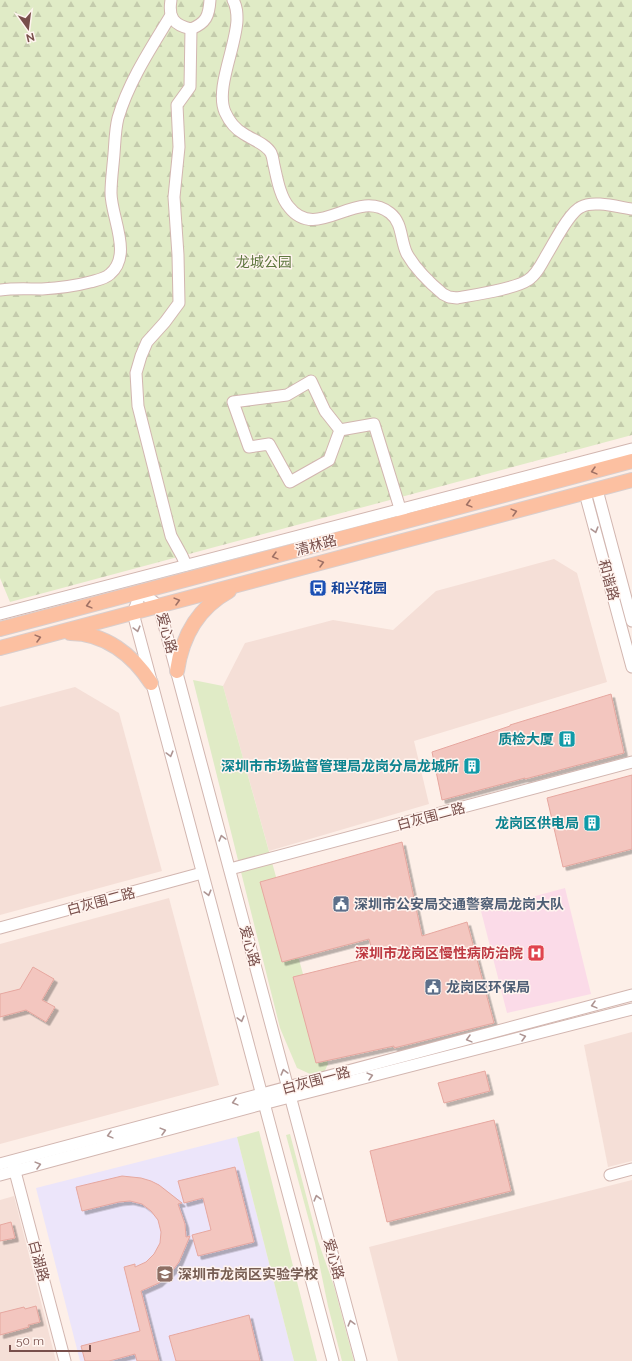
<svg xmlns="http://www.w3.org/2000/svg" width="632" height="1361" font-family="Raleway,'Noto Sans SC',sans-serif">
<defs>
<pattern id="forest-firs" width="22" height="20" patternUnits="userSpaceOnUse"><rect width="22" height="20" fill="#e0ebc6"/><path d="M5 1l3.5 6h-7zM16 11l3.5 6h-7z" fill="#c4cbac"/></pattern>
<filter id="shadow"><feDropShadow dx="3.5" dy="3.5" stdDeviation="0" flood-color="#0004"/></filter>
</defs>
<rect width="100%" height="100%" fill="#fdefe8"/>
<g fill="#f5dfd7">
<polygon points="554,559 577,573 607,682 414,741 429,804 269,851 223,686 245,643 333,620 393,630 436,591"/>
<polygon points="75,687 119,713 162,871 0,915 0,707"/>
<polygon points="169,898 219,1085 0,1144 0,944"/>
<polygon points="632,1032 632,1161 608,1167 584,1045"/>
<polygon points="632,1180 632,1361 398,1361 369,1247"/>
<polygon points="14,1196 56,1361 0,1361 0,1200"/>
</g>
<polygon fill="#ece5fa" points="237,1137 294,1361 80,1361 36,1188"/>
<polygon fill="#fbdbe8" points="565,888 591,994 507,1013 481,911"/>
<g fill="#e0ebc6">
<polygon points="193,680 223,686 328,1064 321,1079 297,1068 280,1028"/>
<polygon points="259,1131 317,1361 294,1361 237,1137"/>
<polygon points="290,1134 318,1241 334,1286 354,1361 342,1361 328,1306 315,1243 286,1135"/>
</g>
<polygon fill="url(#forest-firs)" points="0,0 632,0 632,435 10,602 0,578"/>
<g fill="#f3c6bf" stroke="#e6a79f" filter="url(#shadow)">
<polygon points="611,694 624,753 525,779 525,778 442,800 432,752 510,726 510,725"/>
<polygon points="632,775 632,849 563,867 547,798"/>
<polygon points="402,842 422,936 467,922 494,1023 394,1048 394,1046 316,1063 293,977 374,957 369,939 282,962 260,882"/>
<polygon points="33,967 54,979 42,1000 55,1007 46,1022 26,1010 0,1017 0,994 20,989"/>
<polygon points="485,1071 490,1091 444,1103 438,1083"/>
<polygon points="494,1120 511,1191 387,1222 370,1151"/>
<polygon points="235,1167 254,1242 198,1256 192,1235 211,1230 203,1198 184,1203 178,1181"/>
<polygon points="122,1176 141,1178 151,1181 159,1185 182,1203 178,1204 185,1224 186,1237 190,1236 179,1262 173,1270 159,1283 141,1291 159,1361 137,1361 135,1354 109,1361 85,1361 81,1346 140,1331 124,1267 135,1264 135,1267 146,1262 154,1254 160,1243 161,1232 158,1220 151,1211 142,1204 130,1201 119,1202 82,1211 76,1187"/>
<polygon points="11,1222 15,1238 0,1241 0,1225"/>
<polygon points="36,1306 40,1322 28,1325 29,1327 0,1335 0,1313 24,1307 25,1309"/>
<polygon points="249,1315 260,1361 176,1361 169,1336"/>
</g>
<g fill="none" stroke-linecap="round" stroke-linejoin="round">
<g stroke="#d2b6b0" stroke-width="13">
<g id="minor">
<path d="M171 0C168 18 174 25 191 29 206 23 209 16 210 0"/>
<path d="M233 0C237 7 237 13 237 20 236 47 215 89 225 112 229 121 235 129 244 134 253 140 266 144 271 153 273 157 273 161 274 165 277 178 280 197 289 207 317 243 356 187 390 213 403 223 400 240 407 254 415 268 431 284 443 294L449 297 457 298C473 295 515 289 528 280 536 275 541 265 546 256 553 245 569 212 581 207 593 200 618 207 632 209"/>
<path d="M0 290C14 288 28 289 42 289 59 288 75 286 90 282 97 280 105 279 110 274 133 255 111 217 111 193 111 180 113 167 114 154 115 142 115 130 118 118 129 81 151 48 171 15"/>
<polyline points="340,430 325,411 311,381 287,395 233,402 249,447 269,444 290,482 329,460 340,430 374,424 402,515"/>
<polyline points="597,490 632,621"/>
<polyline points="585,493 632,667"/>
<polyline points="186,565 182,556 171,536 138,406 136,373 141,356 147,342 165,322 179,303 178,255 174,197 179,147 177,105 190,87 191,29"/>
<polyline points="0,614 632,449"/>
<polyline points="230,869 632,762"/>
<polyline points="0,928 202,873"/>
<polyline points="0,1164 632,995"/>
<polyline points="13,1164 65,1361"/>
<polyline points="0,1175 255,1106 632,1009"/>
<polyline points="610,1175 632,1169"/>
<polyline points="333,1361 133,613 141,592 159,606 361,1361"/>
</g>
</g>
<g stroke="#d9cecd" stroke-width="16">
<g id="major">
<polyline points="0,629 632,461"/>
<path d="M70 633C105 633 133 655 151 683"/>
<polyline points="0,648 632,480"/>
<path d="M177 671C182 637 198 608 229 591"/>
</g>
</g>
<use href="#minor" stroke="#fff" stroke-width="11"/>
<use href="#major" stroke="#fcc0a1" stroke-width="14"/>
</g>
<defs><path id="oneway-chevron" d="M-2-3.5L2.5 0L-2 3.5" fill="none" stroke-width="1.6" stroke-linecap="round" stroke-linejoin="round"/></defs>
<g stroke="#a07165">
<use href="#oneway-chevron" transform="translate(594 471) rotate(165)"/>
<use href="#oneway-chevron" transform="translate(469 504) rotate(165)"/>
<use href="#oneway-chevron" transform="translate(514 512) rotate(-15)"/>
<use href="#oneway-chevron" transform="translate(275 556) rotate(165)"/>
<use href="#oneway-chevron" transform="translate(321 563) rotate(-15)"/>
<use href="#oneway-chevron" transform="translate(177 601) rotate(-15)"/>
<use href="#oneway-chevron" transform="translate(89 605) rotate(165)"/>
<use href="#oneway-chevron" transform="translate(38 638) rotate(-15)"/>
</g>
<g stroke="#ae9593">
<use href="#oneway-chevron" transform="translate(595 530) rotate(74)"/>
<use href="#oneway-chevron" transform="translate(137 629) rotate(75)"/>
<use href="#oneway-chevron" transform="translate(170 754) rotate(75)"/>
<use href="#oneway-chevron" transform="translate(222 838) rotate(-105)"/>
<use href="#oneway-chevron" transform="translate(208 893) rotate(75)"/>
<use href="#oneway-chevron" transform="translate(594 1005) rotate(165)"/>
<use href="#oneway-chevron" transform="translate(241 1019) rotate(75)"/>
<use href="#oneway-chevron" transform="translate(523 1037) rotate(-15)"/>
<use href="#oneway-chevron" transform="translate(469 1039) rotate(165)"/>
<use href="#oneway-chevron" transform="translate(284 1072) rotate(-105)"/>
<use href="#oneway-chevron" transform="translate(370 1076) rotate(-15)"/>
<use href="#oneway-chevron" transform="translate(235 1102) rotate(165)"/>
<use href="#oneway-chevron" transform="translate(163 1131) rotate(-15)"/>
<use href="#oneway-chevron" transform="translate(110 1135) rotate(165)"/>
<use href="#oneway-chevron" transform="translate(38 1165) rotate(-15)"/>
<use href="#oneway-chevron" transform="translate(317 1198) rotate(-105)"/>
<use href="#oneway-chevron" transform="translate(351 1323) rotate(-105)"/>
</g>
<defs>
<g id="bus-square" transform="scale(0.9)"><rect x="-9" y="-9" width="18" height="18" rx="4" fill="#1a4fb4" stroke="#fff4ef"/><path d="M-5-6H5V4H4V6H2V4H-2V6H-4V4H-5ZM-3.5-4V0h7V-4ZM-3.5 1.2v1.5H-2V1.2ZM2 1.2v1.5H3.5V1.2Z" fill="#fff"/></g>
<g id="building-square" transform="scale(0.9)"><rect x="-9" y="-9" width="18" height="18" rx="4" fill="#0f9aa8" stroke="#fff4ef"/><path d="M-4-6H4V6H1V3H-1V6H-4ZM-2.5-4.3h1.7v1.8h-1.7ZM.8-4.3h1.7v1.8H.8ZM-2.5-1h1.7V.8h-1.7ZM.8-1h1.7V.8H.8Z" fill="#fff"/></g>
<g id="civic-square" transform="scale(0.9)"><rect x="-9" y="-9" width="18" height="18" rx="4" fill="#5c6f8a" stroke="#fff4ef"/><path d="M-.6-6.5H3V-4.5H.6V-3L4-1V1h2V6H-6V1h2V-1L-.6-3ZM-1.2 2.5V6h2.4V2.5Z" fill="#fff"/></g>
<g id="hospital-square" transform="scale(0.9)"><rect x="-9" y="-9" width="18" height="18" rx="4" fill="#e0444e" stroke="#fff4ef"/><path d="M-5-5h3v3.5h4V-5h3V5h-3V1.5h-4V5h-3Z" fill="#fff"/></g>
<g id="school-square" transform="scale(0.9)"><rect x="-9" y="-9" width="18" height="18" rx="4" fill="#8d6e63" stroke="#fff4ef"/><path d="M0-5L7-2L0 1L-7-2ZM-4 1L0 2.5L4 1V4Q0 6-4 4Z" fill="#fff"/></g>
</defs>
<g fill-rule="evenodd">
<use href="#bus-square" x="318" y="588"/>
<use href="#building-square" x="567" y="739"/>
<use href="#building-square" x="472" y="766"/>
<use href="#building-square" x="592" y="823"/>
<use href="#civic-square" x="341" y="904"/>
<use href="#hospital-square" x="536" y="953"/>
<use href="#civic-square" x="433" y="987"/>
<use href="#school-square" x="165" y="1274"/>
</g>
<g text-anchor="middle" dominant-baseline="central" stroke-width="3" stroke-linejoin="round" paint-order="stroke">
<g font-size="14" fill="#607840" stroke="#fff4ef">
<text x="264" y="262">龙城公园</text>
</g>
<g font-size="14" fill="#784f4b" stroke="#fff4ef">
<text transform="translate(316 545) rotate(-15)">清林路</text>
<text transform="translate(609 580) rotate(75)">和谐路</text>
<text transform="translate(167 633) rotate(75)">爱心路</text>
<text transform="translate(431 816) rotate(-15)">白灰围二路</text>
<text transform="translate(101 901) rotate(-15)">白灰围二路</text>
<text transform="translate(250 946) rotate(75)">爱心路</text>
<text transform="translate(316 1080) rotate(-15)">白灰围一路</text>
<text transform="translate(334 1259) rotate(75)">爱心路</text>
<text transform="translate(39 1261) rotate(75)">白湖路</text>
</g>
<g font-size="14" font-weight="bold" fill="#164399" stroke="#fff4ef" text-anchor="start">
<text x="331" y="588">和兴花园</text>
</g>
<g font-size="14" font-weight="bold" fill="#0d838f" stroke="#fff4ef" text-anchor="end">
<text x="554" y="739">质检大厦</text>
<text x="459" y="766">深圳市市场监督管理局龙岗分局龙城所</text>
<text x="579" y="823">龙岗区供电局</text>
</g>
<g font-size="14" font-weight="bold" fill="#4e5e75" stroke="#fff4ef" text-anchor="start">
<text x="354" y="904">深圳市公安局交通警察局龙岗大队</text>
<text x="446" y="987">龙岗区环保局</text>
</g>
<g font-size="14" font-weight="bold" fill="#be3a42" stroke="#fff4ef" text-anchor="end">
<text x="523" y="953">深圳市龙岗区慢性病防治院</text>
</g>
<g font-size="14" font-weight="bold" fill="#785e54" stroke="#fff4ef" text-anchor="start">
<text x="178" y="1274">深圳市龙岗区实验学校</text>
</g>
</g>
<g transform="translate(28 28) rotate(166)" stroke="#fff4ef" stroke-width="3" paint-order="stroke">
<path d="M0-3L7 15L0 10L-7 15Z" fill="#784f4b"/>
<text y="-6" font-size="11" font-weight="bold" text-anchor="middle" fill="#784f4b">N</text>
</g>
<path d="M10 1345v6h80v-6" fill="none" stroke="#784f4b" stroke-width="2"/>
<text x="16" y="1345" font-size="12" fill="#784f4b" stroke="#fff4ef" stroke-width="3" paint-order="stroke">50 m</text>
</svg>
